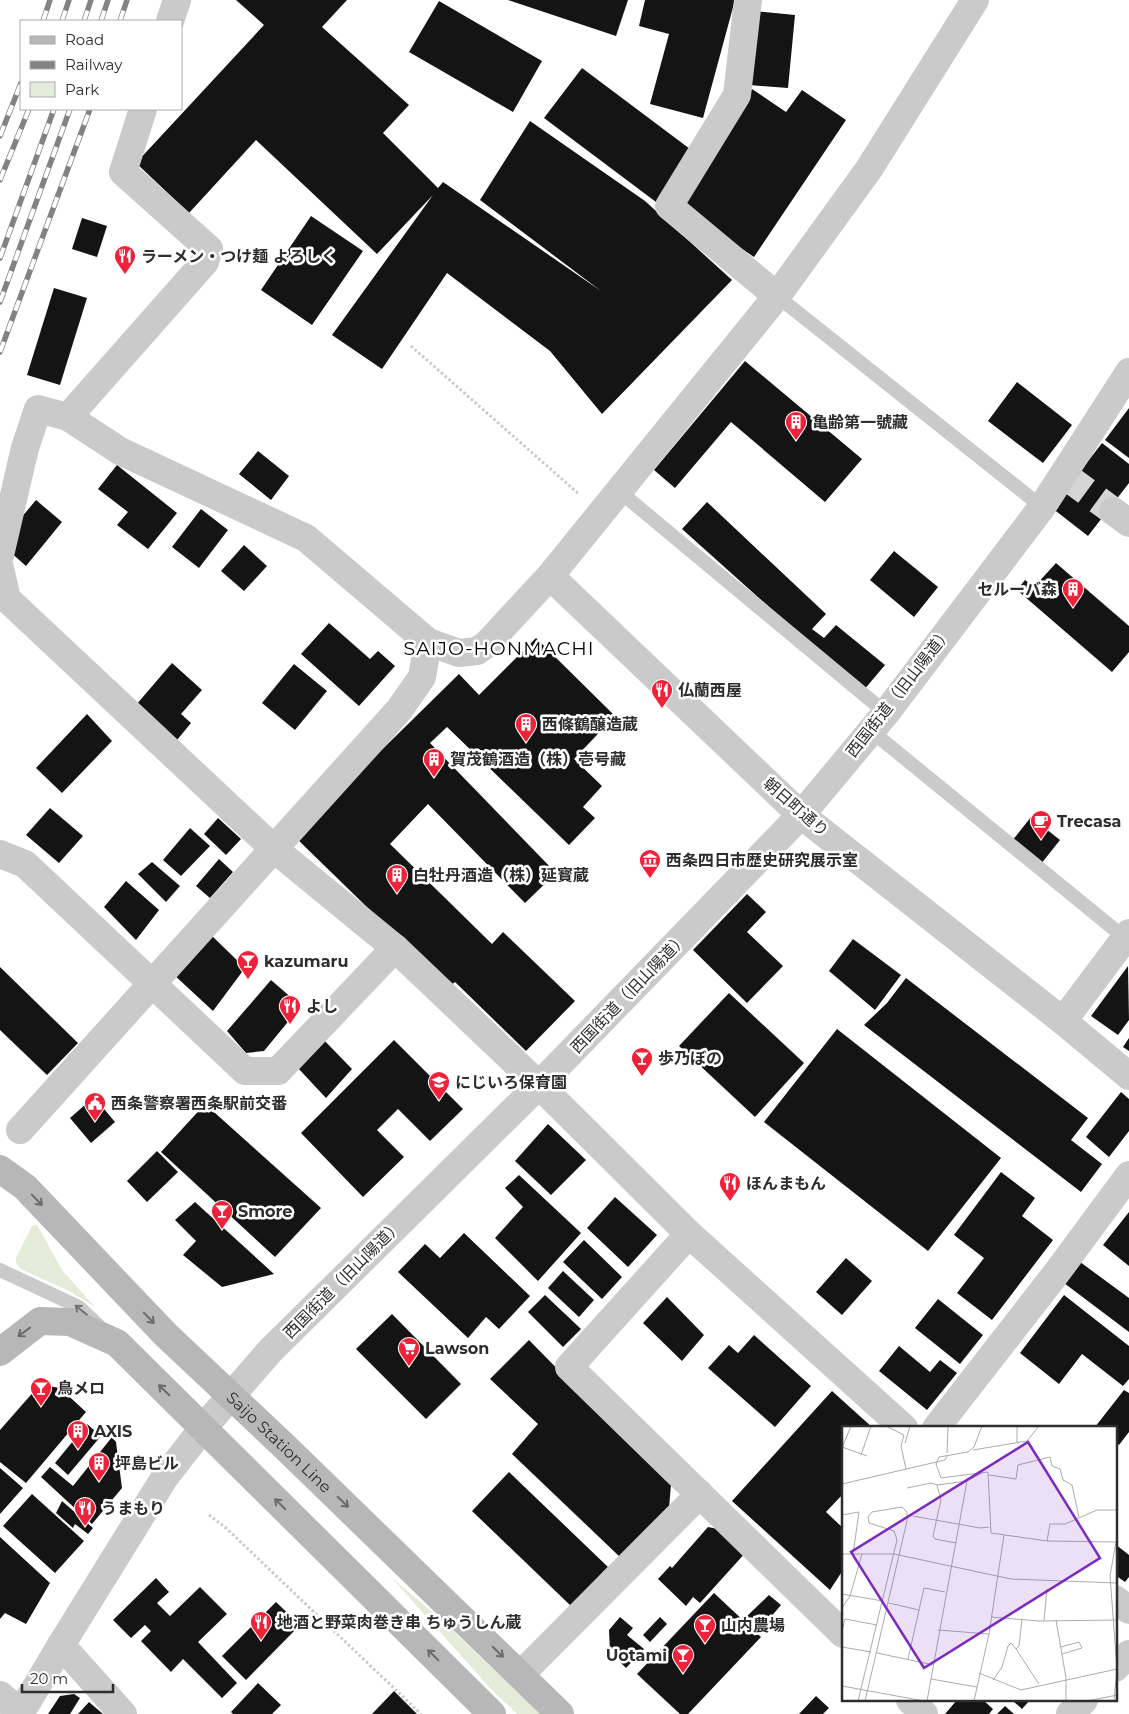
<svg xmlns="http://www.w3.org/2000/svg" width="1129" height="1714" font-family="Montserrat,'Noto Sans JP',sans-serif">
<rect width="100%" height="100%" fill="#fff"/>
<g fill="#e4ecd9">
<polygon points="37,1225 62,1270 95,1307 71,1292 21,1269 16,1263 16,1258 32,1226"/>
<polygon points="390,1576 444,1622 540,1714 517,1714 491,1689"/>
</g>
<g fill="#141414">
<polygon points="236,0 347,0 322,27 409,105 383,133 438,188 443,182 601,291 480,200 530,121 645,201 732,280 602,414 550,351 447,273 382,369 332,335 433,195 377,254 256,140 189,213 136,163 264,25"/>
<polygon points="508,0 628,0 616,36"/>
<polygon points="645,0 735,0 703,118 650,104 669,34 639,26"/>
<polygon points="439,1 542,61 513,112 409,52"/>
<polygon points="755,11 795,15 788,88 749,85"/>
<polygon points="582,68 694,152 656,202 544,118"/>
<polygon points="752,89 786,112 802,90 846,120 754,257 676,204"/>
<polygon points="311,216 363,251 312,325 261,290"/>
<polygon points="82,218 107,226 97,257 72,249"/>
<polygon points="54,288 87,298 60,385 27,375"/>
<polygon points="745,361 862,459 825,502 731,422 675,488 654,470"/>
<polygon points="1017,382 1072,425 1043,463 988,421"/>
<polygon points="1129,408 1129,458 1105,440"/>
<polygon points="1102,443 1129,464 1129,483 1088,536 1052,508"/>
<polygon points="258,451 289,476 271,500 239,474"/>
<polygon points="117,465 177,513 148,549 117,525 128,512 98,489"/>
<polygon points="36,500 62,522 26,566 0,543"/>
<polygon points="707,502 826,614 812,629 824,638 836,625 885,665 863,691 682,529"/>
<polygon points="201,509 228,530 199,568 172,547"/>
<polygon points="244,545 267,566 244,591 221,571"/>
<polygon points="894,551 938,587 914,617 870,580"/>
<polygon points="1056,563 1129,626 1129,652 1112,672 1017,590 1025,580 1034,587"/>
<polygon points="329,623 370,659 378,651 395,666 359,706 301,654"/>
<polygon points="536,638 615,716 574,759 602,786 583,807 595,818 569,845 447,727 430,743 556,873 525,903 428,804 390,844 492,944 503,932 575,1001 526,1051 455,982 449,987 294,836 459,674 479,695"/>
<polygon points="172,663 202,690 181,714 191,723 177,740 136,705"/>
<polygon points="294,664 327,691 295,730 262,703"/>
<polygon points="87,714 112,741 62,793 36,768"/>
<polygon points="50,808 83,836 59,863 26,835"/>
<polygon points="1031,817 1060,840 1037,869 1008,846"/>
<polygon points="218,818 241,839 226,855 204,834"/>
<polygon points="190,828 210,846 181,876 163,860"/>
<polygon points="219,859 233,872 210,898 196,886"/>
<polygon points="152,862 180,886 166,902 138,874"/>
<polygon points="126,881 159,910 136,940 104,907"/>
<polygon points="747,894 766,912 747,932 783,966 747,1003 693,950"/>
<polygon points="209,933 245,968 213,1011 172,973"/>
<polygon points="853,939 901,975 875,1010 829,971"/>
<polygon points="1128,966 1129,1020 1118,1035 1091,1016"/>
<polygon points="0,967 78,1043 47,1075 0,1030"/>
<polygon points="906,978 1088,1118 1071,1140 1102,1164 1081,1192 864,1025 887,1003"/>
<polygon points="271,980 301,1006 264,1051 246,1053 227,1031"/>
<polygon points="729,993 804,1063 755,1117 679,1046"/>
<polygon points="837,1029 1001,1158 928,1251 764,1122"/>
<polygon points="322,1038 352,1069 326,1098 297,1067"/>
<polygon points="1129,1038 1129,1051 1123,1047"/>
<polygon points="394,1040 463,1109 430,1141 398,1109 377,1130 404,1157 363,1197 301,1133"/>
<polygon points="1121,1092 1129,1099 1129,1131 1109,1157 1086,1137"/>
<polygon points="94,1097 115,1122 91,1143 70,1118"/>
<polygon points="205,1104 321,1208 275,1257 161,1152"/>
<polygon points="548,1124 586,1160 551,1195 515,1161"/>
<polygon points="157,1151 178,1172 147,1202 127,1181"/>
<polygon points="1001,1172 1035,1198 1022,1216 1053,1240 992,1320 957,1293 984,1258 954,1235"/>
<polygon points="519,1175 581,1233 538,1281 495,1238 523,1207 505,1188"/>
<polygon points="615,1197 657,1235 628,1267 587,1228"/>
<polygon points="195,1202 274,1274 222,1287 183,1255 196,1241 175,1220"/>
<polygon points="1129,1212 1129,1266 1103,1245"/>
<polygon points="464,1233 530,1296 499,1329 486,1317 468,1338 398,1272 425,1244 440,1258"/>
<polygon points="584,1240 622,1277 602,1299 563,1262"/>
<polygon points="846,1258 872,1281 842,1315 816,1292"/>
<polygon points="1076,1259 1129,1298 1129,1332 1060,1280"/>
<polygon points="563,1271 594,1300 579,1317 548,1288"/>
<polygon points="545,1295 581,1329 563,1347 528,1312"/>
<polygon points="1064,1295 1129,1346 1129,1379 1123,1386 1082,1354 1059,1384 1020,1353"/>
<polygon points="667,1297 704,1335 682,1361 643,1323"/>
<polygon points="938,1299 983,1335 960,1364 915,1328"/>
<polygon points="392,1314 461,1384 426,1419 356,1349"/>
<polygon points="754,1335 811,1386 775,1427 708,1368 729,1345 738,1353"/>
<polygon points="529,1340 671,1485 669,1508 620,1557 512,1454 538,1424 490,1379"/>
<polygon points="899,1346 930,1372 940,1360 957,1373 927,1410 879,1371"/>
<polygon points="43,1385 60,1388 86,1412 26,1483 0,1462 0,1430 36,1389"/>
<polygon points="1124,1390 1129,1393 1129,1432 1119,1445 1115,1442 1115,1428 1095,1427"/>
<polygon points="832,1391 873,1428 843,1428 843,1494 826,1512 843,1528 843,1570 830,1590 732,1501"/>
<polygon points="87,1424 101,1436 68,1475 55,1463"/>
<polygon points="112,1437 116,1442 122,1488 92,1524 41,1477 50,1467 73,1486"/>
<polygon points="0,1468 23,1488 0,1514"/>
<polygon points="509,1472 608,1567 571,1606 472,1511"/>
<polygon points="32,1494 84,1541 55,1573 3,1526"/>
<polygon points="62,1501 93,1528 88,1534 75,1524 73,1528 56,1513"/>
<polygon points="708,1527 727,1531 747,1551 700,1603 693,1597 686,1606 658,1579 670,1566 672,1568"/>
<polygon points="0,1537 50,1583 26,1624 5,1613 0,1619"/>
<polygon points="1115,1544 1129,1555 1129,1577 1125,1582 1115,1575"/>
<polygon points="156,1578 169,1592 157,1603 170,1616 200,1587 227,1614 198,1642 237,1683 222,1698 183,1659 171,1672 141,1641 151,1631 145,1625 131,1638 113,1620"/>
<polygon points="714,1593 761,1637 688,1714 680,1714 637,1674"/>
<polygon points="769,1595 781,1605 759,1631 745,1618"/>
<polygon points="276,1602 300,1625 246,1680 222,1656"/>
<polygon points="620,1617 633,1628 627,1635 644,1649 626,1668 610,1652 609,1630"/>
<polygon points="660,1617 667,1624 650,1642 643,1635"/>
<polygon points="258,1683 281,1705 272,1714 233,1714 231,1712"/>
<polygon points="394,1691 417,1714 372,1714"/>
<polygon points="74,1694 80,1698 70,1714 48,1714 60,1696"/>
<polygon points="816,1696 829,1708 823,1714 799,1714"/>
<polygon points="957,1700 983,1700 993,1709 989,1714 945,1714"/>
<polygon points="1012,1700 1030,1700 1022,1709"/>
<polygon points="89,1702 103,1714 78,1714"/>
<polygon points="1005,1706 1014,1714 997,1714"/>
</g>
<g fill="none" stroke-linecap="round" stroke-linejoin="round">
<polyline stroke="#d5d5d5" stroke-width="28" stroke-dasharray="28 14" stroke-linecap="butt" points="1064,475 1113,511"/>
<g stroke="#cacaca" stroke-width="3" stroke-dasharray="2.5 2.5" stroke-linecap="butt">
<polyline points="411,346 580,495"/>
<polyline points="209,1515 226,1528 421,1714"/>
</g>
<g stroke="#cacaca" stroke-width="14">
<polyline points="777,296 1042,507"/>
<polyline points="619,491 886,713"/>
<polyline points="870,730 1125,938"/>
<polyline points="0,1270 79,1307 100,1327"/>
</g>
<g stroke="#cacaca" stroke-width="28">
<polyline points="748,0 737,95 669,206 777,296"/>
<polyline points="170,21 177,0"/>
<polyline points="68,417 205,262 209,249 123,172 143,109"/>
<polyline points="1113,511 1129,523"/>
<polyline points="0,555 25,448 38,409 68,417 120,451 306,538 428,642 459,653 477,651 487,644 550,576 777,296 869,169 975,0"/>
<polyline points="0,568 7,599 273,848 395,948 539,1085 689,1234 904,1428"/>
<polyline points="550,576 801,815 1063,1021 1129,1076"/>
<polyline points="0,854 25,864 245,1071 278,1071 395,948"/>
<polyline points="1063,1021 1129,933"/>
<polyline points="20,1130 399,710 422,677 428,642"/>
<polyline points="689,1234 569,1367 843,1634"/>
<polyline points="936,1428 1055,1275 1129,1175"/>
<polyline points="1115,1599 1129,1610"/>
<polyline points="1115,1668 1129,1654"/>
<polyline points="521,1674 700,1494"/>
<polyline points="0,1695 21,1713"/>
<polyline points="910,1700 924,1714"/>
<polyline points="1070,1714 1084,1700"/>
</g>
<g stroke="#cacaca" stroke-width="28">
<polyline points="61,1645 123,1714"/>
<polyline points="20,1714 61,1645 165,1477 203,1428 270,1351 539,1085 801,815 886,713 1042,507 1129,372"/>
</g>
<g stroke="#b7b7b7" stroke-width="28">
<path id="s1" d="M0 1169 25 1187 166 1335 283 1445 560 1714"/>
<polyline points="0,1352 40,1321 70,1322 117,1343 492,1714"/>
</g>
<g stroke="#828282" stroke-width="5.5">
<g id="rail">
<polyline points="43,21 50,0"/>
<polyline points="62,21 69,0"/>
<polyline points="84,21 91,0"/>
<polyline points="101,21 108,0"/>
<polyline points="120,21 127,0"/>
<polyline points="0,136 21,83"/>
<polyline points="0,180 29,109"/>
<polyline points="0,258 54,109"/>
<polyline points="0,302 70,109"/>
<polyline points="0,352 90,109"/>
</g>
</g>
<use href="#rail" stroke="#fff" stroke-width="4" stroke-dasharray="11" stroke-linecap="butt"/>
</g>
<defs><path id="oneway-shaft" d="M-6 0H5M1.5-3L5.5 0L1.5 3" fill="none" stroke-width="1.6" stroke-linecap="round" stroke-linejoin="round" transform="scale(1.25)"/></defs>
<g stroke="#6b6b6b">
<use href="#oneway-shaft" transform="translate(37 1200) rotate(46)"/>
<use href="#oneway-shaft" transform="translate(149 1318) rotate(46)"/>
<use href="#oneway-shaft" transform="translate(24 1332) rotate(144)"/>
<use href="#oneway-shaft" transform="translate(164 1390) rotate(-136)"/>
<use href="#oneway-shaft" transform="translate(343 1502) rotate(44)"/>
<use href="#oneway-shaft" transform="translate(280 1504) rotate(-135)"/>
<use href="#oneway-shaft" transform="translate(498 1652) rotate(44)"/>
<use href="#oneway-shaft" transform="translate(433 1655) rotate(-135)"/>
</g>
<use stroke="#747474" href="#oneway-shaft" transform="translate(81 1310) rotate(-142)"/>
<defs>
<g id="restaurant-pin" transform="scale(1.125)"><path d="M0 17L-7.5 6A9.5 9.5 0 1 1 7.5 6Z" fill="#f0223a" stroke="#fff"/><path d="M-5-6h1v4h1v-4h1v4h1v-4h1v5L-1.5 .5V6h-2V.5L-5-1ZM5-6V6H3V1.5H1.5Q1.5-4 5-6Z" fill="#fff"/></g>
<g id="building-pin" transform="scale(1.125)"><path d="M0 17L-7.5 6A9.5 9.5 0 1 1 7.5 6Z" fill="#f0223a" stroke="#fff"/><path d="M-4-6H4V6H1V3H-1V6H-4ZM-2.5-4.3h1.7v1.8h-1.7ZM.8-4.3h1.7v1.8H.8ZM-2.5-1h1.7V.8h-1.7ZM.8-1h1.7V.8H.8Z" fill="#fff"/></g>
<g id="cafe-pin" transform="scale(1.125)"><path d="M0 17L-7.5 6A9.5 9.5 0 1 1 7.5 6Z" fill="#f0223a" stroke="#fff"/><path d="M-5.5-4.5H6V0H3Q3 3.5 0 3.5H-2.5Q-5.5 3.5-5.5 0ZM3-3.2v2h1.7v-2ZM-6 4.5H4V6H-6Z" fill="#fff"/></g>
<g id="museum-pin" transform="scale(1.125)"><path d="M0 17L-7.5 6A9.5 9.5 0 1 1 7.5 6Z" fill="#f0223a" stroke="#fff"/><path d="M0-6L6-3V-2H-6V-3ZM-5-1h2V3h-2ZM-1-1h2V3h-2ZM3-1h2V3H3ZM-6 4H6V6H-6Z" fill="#fff"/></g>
<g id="bar-pin" transform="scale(1.125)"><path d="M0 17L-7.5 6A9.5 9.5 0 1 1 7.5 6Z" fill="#f0223a" stroke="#fff"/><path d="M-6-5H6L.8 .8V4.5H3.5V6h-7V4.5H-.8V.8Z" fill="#fff"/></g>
<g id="school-pin" transform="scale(1.125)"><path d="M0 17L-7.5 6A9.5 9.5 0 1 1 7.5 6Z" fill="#f0223a" stroke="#fff"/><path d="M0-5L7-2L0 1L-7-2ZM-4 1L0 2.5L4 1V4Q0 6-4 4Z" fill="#fff"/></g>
<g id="civic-pin" transform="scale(1.125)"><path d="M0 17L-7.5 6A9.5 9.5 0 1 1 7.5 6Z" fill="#f0223a" stroke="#fff"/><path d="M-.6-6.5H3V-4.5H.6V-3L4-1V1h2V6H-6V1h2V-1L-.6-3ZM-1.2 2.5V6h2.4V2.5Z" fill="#fff"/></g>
<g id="supermarket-pin" transform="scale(1.125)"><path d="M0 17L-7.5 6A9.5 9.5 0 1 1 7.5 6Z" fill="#f0223a" stroke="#fff"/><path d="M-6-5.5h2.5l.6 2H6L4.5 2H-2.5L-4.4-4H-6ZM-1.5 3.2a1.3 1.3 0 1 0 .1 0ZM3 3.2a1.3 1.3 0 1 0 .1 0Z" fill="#fff"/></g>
</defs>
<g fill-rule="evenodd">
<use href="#restaurant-pin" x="125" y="256"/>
<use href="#building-pin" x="796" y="422"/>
<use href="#building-pin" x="1073" y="589"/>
<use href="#restaurant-pin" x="662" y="690"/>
<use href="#building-pin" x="526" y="724"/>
<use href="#building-pin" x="434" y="759"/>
<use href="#cafe-pin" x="1041" y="821"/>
<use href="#museum-pin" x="650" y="860"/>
<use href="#building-pin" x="397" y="875"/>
<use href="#bar-pin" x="248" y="961"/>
<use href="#restaurant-pin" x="290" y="1006"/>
<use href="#bar-pin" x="642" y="1058"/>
<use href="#school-pin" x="439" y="1082"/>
<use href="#civic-pin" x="95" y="1103"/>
<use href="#restaurant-pin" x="730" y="1183"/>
<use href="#bar-pin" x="222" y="1211"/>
<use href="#supermarket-pin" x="409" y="1348"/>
<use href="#bar-pin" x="41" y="1388"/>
<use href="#building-pin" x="78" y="1431"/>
<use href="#building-pin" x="99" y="1463"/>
<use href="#restaurant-pin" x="85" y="1508"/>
<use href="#restaurant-pin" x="261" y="1622"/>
<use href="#bar-pin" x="705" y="1625"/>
<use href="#bar-pin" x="683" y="1655"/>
</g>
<g text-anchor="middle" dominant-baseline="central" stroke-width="5" stroke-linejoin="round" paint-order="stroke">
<g font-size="16" font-weight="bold" fill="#2d2d2d" stroke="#fff" text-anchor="start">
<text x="141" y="256">ラーメン・つけ麺 よろしく</text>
<text x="812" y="422">亀齢第一號藏</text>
<text x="1057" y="589" text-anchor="end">セルーバ森</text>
<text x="678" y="690">仏蘭西屋</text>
<text x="542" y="724">西條鶴醸造蔵</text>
<text x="450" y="759">賀茂鶴酒造（株）壱号藏</text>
<text x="1057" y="821">Trecasa</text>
<text x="666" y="860">西条四日市歴史研究展示室</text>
<text x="413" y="875">白牡丹酒造（株）延寳蔵</text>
<text x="264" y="961">kazumaru</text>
<text x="306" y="1006">よし</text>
<text x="658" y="1058">歩乃ぼの</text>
<text x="455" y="1082">にじいろ保育園</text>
<text x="111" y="1103">西条警察署西条駅前交番</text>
<text x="746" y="1183">ほんまもん</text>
<text x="238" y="1211">Smore</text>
<text x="425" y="1348">Lawson</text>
<text x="57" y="1388">鳥メロ</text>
<text x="94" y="1431">AXIS</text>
<text x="115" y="1463">坪島ビル</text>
<text x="101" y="1508">うまもり</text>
<text x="277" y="1622">地酒と野菜肉巻き串 ちゅうしん蔵</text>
<text x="721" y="1625">山内農場</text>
<text x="667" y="1655" text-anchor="end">Uotami</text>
</g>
<g font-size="16" fill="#2d2d2d" stroke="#fff">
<text transform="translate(899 692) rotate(-52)">西国街道（旧山陽道）</text>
<text transform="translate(796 807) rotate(41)">朝日町通り</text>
<text transform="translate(629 993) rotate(-46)">西国街道（旧山陽道）</text>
<text transform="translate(343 1279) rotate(-45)">西国街道（旧山陽道）</text>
<text stroke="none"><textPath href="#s1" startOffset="391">Saijo Station Line</textPath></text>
</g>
<g font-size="19" letter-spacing="1" fill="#000" stroke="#fff">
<text x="499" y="648">SAIJO-HONMACHI</text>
</g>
</g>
<g transform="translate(842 1426)">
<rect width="275" height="275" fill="#fff"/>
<path fill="none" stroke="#ababab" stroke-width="1" d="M44 0 62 9 59 20 64 43M140 0 132 21 126 26 97 31 94 38 99 52 146 46 149 107 205 115 274 116 268 150 275 243 272 275M63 17 68 0M175 17V0M0 21 25 30M0 22 9 0M131 24 185 15 197 0M105 27 106 1M19 29 29 0M147 49 174 53 176 39 208 31 210 40 218 43 221 54 230 59 237 91M0 58 103 34 105 30M65 62 89 57 95 59M0 89 17 86 11 128M71 90 138 102 147 101M205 115 208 98H223L255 84H275M114 117 93 113 91 110 99 74 95 59 125 55M0 128H52L169 153 275 157M0 168 41 175M47 177 77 184M0 182 8 170 20 128M149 191 197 195 275 194M180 193 177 220 174 223 197 258M202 194 205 163M214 194 224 252V275M96 204 147 208M0 205 3 193 35 199M0 221 29 226M219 221 237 216 240 222 220 228M35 227 92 239M66 233 82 162 103 166M137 247 179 264 275 243M89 253 135 261M151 254 160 241 166 220 169 217 174 223M0 260 82 275M16 275 55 114 52 105 27 97 26 91 30 86 60 81 65 86V95L23 275M85 275 125 55 140 47M132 275 147 208 162 109M245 275 275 269"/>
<path fill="#7b2cbf" fill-opacity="0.15" stroke="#7b2cbf" stroke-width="2.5" d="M186 16 258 132 82 242 9 126Z"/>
<rect width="275" height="275" fill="none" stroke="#2d2d2d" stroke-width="2.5"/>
</g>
<rect x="20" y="20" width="162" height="90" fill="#ffffff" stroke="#ababab"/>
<rect x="30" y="36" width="25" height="8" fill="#b7b7b7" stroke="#ababab"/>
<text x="65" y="45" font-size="15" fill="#2d2d2d">Road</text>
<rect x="30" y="61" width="25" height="8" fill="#828282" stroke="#ababab"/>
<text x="65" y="70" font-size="15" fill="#2d2d2d">Railway</text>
<rect x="30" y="82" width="25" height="15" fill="#e4ecd9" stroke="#ababab"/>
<text x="65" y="95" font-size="15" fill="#2d2d2d">Park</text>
<path d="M22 1684v8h91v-8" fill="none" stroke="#2d2d2d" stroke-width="2.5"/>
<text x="30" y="1684" font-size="15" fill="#2d2d2d" stroke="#ffffff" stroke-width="4" paint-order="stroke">20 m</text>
</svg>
